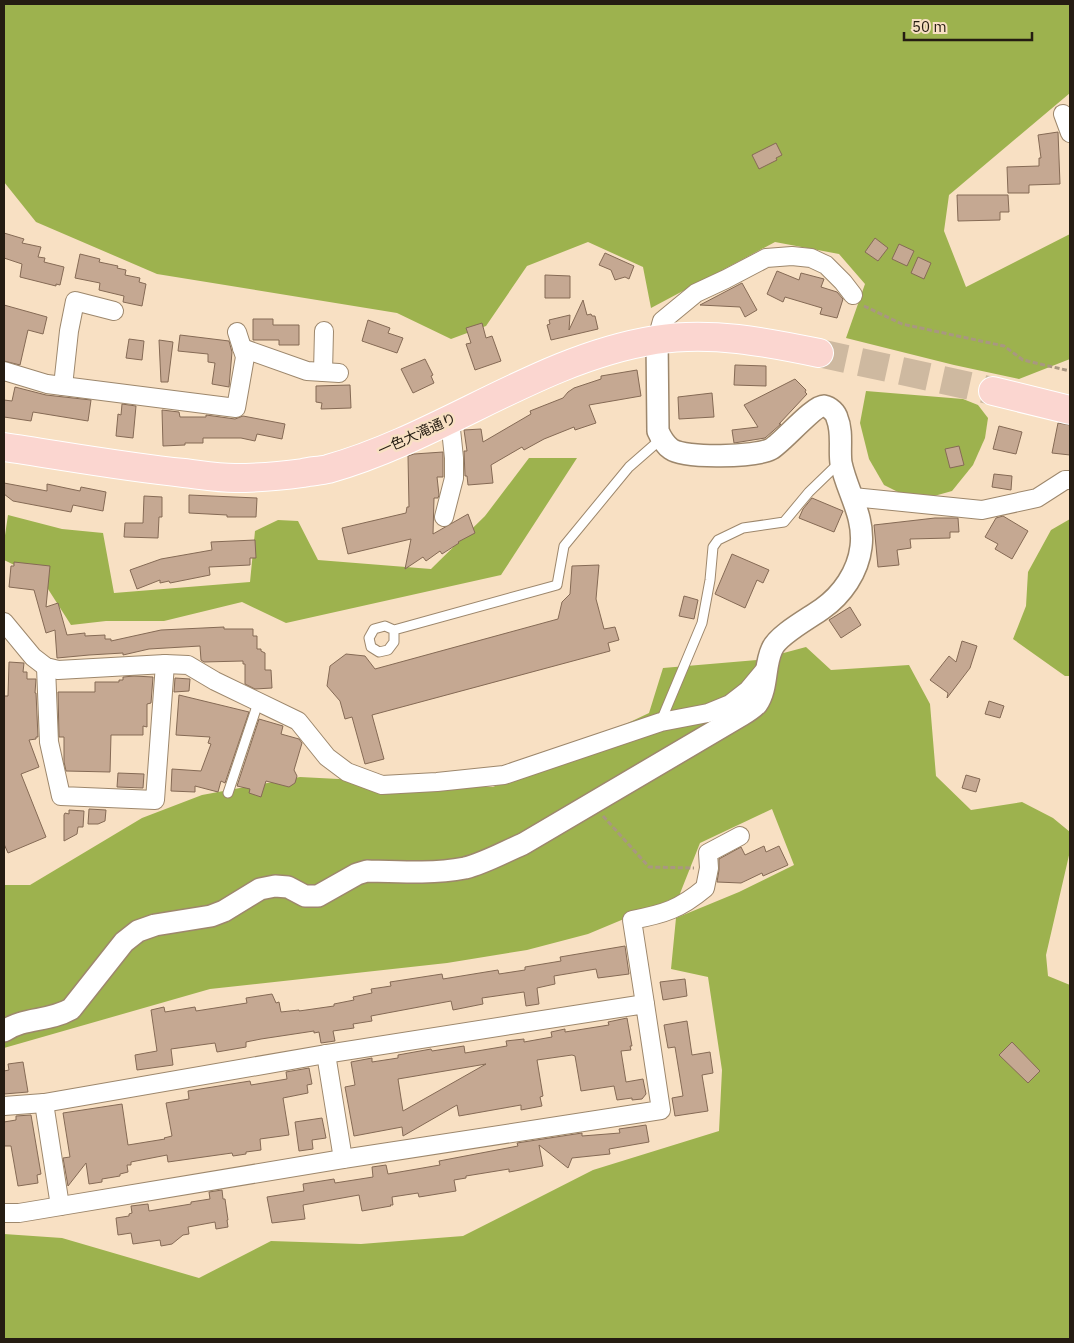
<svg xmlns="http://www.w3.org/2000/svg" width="1074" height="1343" font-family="'IBM Plex Sans','Noto Sans JP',sans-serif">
<rect width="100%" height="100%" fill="#f8e0c3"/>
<g fill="#9db24e">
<polygon points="7,4 1070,4 1070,93 949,195 944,231 966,287 1070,234 1070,359 1019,379 954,365 846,338 865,284 839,254 775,242 651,308 643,267 588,242 527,266 486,326 451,339 397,313 157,274 36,222 4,182 4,5"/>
<polygon points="866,391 963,399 978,405 988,418 985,438 973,465 952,491 920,500 902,494 884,485 869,459 860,423"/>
<polygon points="529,458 577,458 501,575 286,623 242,602 164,621 106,621 71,625 41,578 4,560 4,542 8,515 62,529 103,533 114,593 250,582 255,531 278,520 298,521 318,560 431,569 485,516"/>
<polygon points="1070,519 1070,676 1065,676 1013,639 1026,606 1028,572 1051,530"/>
<polygon points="806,647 831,670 909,665 930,704 936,776 971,810 1022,802 1053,818 1070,832 1070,851 1046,955 1048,976 1070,985 1070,1339 4,1339 4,1234 62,1238 199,1278 271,1241 361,1244 463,1236 593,1170 719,1131 722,1070 708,977 671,969 676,918 739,892 794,865 772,809 700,843 679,896 588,934 527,950 447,963 210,989 4,1048 4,885 30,885 142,818 202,795 300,777 493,787 649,713 663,668 757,660"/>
</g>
<g fill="#c5a892" stroke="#856a55" fill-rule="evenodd">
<polygon points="1058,132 1060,184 1029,185 1029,193 1008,193 1007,167 1039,166 1039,158 1041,158 1038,135"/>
<polygon points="776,143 782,155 776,158 777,160 759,169 752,155"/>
<polygon points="957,195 1008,195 1009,212 1000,212 1000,220 958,221"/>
<polygon points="4,233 24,239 22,243 41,247 38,257 45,258 44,262 64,267 60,285 56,284 56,286 20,277 22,264 4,258"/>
<polygon points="875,238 888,248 878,261 865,252"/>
<polygon points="899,244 914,251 907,266 892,259"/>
<polygon points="605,253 634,266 629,279 625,277 615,280 611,270 599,265"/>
<polygon points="80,254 100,259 99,262 118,266 117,268 126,270 125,275 140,278 139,282 146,284 142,306 123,302 124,296 99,290 100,283 75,278"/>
<polygon points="918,257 931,263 924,279 911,273"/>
<polygon points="777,271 799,280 801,273 824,279 821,287 837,292 843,299 837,318 820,314 822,308 785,297 783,302 767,294"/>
<polygon points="545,275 570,276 570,298 545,298"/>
<polygon points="742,283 757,310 745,317 740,307 700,305"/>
<polygon points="583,300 587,315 591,314 592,316 595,316 598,329 551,340 547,325 550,324 549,320 570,315 569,330"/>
<polygon points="4,305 47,317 43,334 28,330 20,365 4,361"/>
<polygon points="253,319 273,319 273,325 299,325 299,345 279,345 279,340 253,340"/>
<polygon points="368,320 390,328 388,333 403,338 397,353 362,341"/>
<polygon points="482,323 486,338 492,336 501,361 475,370 466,344 471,343 466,328"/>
<polygon points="180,335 229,341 232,352 229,387 212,384 215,363 208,362 208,354 178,351"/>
<polygon points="129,339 144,341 142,360 126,358"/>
<polygon points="159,340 173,342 168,382 161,382"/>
<polygon points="425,359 433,375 431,376 434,383 413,393 401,369"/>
<polygon points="735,365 766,366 766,386 734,385"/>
<polygon points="637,370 641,396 589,405 596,423 575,430 574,427 544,439 524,450 522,447 491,465 493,483 468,485 467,476 465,476 464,451 467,451 464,430 481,429 483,442 531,414 530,411 563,398 568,392 574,388 601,379 601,376"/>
<polygon points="795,379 806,390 805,392 807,394 779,424 781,424 765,438 734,443 732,430 758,427 744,405"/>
<polygon points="350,385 351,408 321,409 322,403 316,402 316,386"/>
<polygon points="15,387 46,395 91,400 88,421 33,412 31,421 4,417 4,400 12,401"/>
<polygon points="712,393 714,417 679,419 678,397"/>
<polygon points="122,404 136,406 133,438 116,436 118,414 121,415"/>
<polygon points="162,410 179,412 180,417 206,417 206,415 235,419 243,416 285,424 282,439 257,434 255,441 241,438 203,438 203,443 185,443 185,445 163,446"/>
<polygon points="1058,423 1070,425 1070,455 1052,453"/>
<polygon points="999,426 1022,432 1016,454 993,449"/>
<polygon points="959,446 964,465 950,468 945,449"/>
<polygon points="443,452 443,477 437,477 439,495 438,498 434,498 433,534 468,514 475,533 458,542 459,543 442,554 440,551 426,561 423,557 405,569 411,539 348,554 342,528 406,513 407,507 409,507 408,456 414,454"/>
<polygon points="994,474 1012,476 1011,490 992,487"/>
<polygon points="4,483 47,491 47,484 80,491 81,487 106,492 103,511 73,505 71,512 13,501 4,494"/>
<polygon points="189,495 257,498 256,517 227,517 227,515 189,513"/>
<polygon points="144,496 162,497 162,517 159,517 158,538 124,537 125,523 143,523"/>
<polygon points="812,498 843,511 834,532 799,518 803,509"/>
<polygon points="1003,516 1028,531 1012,559 995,549 998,544 985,537 996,518"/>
<polygon points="935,518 958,518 959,532 950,532 950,538 910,539 911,548 897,550 899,565 878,567 874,525"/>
<polygon points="255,540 256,558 250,558 250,565 209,567 210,575 170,583 169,581 160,583 160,580 137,589 130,570 161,559 212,550 211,542"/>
<polygon points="732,554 769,570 763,583 757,580 745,608 715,594"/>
<polygon points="14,562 50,566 46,607 58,603 67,635 85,633 85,636 105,635 105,639 111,639 111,641 161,630 224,627 224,629 253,629 253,636 257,636 257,649 261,649 261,651 265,653 265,670 271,670 272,688 255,689 245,684 245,664 243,664 243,661 204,662 201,660 200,646 149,649 123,655 123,653 89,655 57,658 55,630 46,633 34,590 9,587 11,566 14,566"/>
<polygon points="599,565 596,599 604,629 615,627 619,640 608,643 610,651 372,715 384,759 365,764 352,717 345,719 340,701 327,686 330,666 346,654 365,656 375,669 558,619 562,602 570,594 572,566"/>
<polygon points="684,596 698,600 694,619 679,616"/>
<polygon points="850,607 861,625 841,638 829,620"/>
<polygon points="962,641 977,646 970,668 947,698 948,693 930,680 949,656 956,662"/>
<polygon points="9,662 24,663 23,672 27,672 27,679 36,679 35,693 36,693 38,737 36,737 36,739 29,740 39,767 21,774 46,837 8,853 4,844 4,696 8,696"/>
<polygon points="134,676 153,677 151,703 147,704 147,727 143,726 143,735 111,735 110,772 66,771 64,762 64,737 59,737 58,692 95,692 95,682 119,682 119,680 123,680 123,677"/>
<polygon points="175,678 190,679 189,691 174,692"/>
<polygon points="179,695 249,712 225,783 221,781 218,792 195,786 195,792 171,791 172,769 201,771 211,744 208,743 210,737 176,735"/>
<polygon points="989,701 1004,706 1000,718 985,714"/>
<polygon points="259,719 283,726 281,734 299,739 302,743 294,770 297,776 295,783 289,787 266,781 261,797 249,793 250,789 237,786"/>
<polygon points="118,773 144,774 143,788 117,787"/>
<polygon points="966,775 980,779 976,792 962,788"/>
<polygon points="89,809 106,810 105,821 98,824 88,824"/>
<polygon points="69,810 84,811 83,827 78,827 77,834 64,841 64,815 65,813 69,814"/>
<polygon points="764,846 766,852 779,846 788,865 763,876 762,873 741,883 717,882 719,870 719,859 741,847 745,855"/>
<polygon points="625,946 629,974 598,978 596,969 554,976 555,984 537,988 539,1004 526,1006 524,992 482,998 483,1004 453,1010 451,1001 371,1016 372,1021 353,1024 354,1028 333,1031 335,1041 321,1043 319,1032 314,1033 314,1031 261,1039 246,1042 246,1047 217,1052 215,1043 171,1049 173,1065 137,1070 135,1055 157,1051 151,1010 164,1007 165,1012 195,1007 196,1011 247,1003 246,998 272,994 276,1003 279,1002 281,1012 299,1010 299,1011 334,1006 334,1004 354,1000 353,997 372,993 371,989 391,986 390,982 442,974 443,979 498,970 499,974 525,970 525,967 561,961 560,957"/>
<polygon points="685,979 687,996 663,1000 660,982"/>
<path d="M627 1018 632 1046H630L631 1050 621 1051 626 1082 643 1079 646 1094 642 1099 632 1100V1098L617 1100 614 1086 581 1091 575 1056 572 1055 537 1060 543 1096 540 1097 542 1106 521 1110V1105L459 1116 457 1105 403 1136 402 1127 354 1136 345 1087 355 1085 351 1062 372 1058V1062L398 1058V1055L431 1049 432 1051 464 1046 465 1053 507 1046 506 1041 524 1039V1042L552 1037 551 1032 565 1029V1032L609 1025 608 1022ZM486 1064 403 1111 398 1079Z"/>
<polygon points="687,1021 692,1055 710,1052 713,1073 702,1075 708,1111 675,1116 672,1098 683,1096 675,1047 668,1048 664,1025"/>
<polygon points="1012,1042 1040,1071 1028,1083 999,1055"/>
<polygon points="23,1062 28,1092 4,1094 4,1071 9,1070 8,1064"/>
<polygon points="309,1068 312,1084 307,1085 308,1093 283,1098 289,1135 260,1139 261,1150 246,1152 246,1154 233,1156 232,1153 168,1162 167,1155 131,1162 131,1165 127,1165 128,1172 120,1174 120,1176 102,1179 102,1182 89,1184 86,1163 68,1186 63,1158 70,1157 63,1113 122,1104 128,1145 165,1139 164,1138 172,1136 166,1103 189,1099 188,1091 250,1081 251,1085 287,1079 286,1072"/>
<polygon points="31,1115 41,1174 37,1175 38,1183 18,1186 11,1146 4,1146 4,1122 16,1120 16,1116"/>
<polygon points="322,1118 326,1138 312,1140 313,1149 299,1151 295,1122"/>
<polygon points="646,1125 649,1142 609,1149 610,1154 572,1158 568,1168 539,1145 543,1166 509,1172 509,1169 466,1176 466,1178 454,1180 456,1191 419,1197 418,1193 392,1197 393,1205 390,1205 391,1206 362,1211 359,1195 303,1205 305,1219 272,1223 267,1197 304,1191 303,1184 334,1179 335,1183 373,1177 372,1167 386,1165 388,1174 440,1165 439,1161 518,1146 517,1143 582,1133 582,1136 620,1133 619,1129"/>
<polygon points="222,1190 223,1199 225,1199 228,1220 227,1220 228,1227 216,1229 215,1222 188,1227 189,1234 183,1235 172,1244 161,1246 160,1240 133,1244 131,1233 118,1235 116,1218 129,1216 129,1214 132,1213 131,1206 148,1204 149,1211 191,1204 191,1202 210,1199 209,1192"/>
</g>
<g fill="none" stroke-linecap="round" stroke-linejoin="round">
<polyline stroke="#ceb9a0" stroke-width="28" stroke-dasharray="28 14" stroke-linecap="butt" points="819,353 993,391"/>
<g stroke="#9d876c" stroke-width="11">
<g id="service">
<polyline points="394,630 394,642 388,650 379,652 371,647 369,638 374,629 385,626 394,630 557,585 564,546 629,467 661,439"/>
<polyline points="661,721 702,623 710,580 713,547 718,540 743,528 784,522 809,492 839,463"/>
<polyline points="228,793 258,703"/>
</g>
</g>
<g stroke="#9d876c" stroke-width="20">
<g id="minor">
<polyline points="1063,114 1070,133"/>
<polyline points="657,339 662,321 696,293 726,279 766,258 792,256 811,258 826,265 843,282 853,295"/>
<polyline points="242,348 307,371 339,373"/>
<polyline points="4,371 47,384 236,408 245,357 237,332"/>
<polyline points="323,372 324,331"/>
<polyline points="63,386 69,331 75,301 114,311"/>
<polyline points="853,497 982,510 1037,498 1065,480 1070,480"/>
<polyline points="444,517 454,478 454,458 450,420"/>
<polyline points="4,622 33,657 46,667 58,670 165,664 188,665 215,681 298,721 327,757 347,772 382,785 437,782 504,775 661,722 708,713 730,704 748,690 768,666"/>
<polyline points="46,667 49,742 61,796 155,800 165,664"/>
<path d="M645 1004 632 920C664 914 680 909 705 888L709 868 708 853 740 836"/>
<polyline points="326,1054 343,1159"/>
<polyline points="44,1103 60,1206"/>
<polyline points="4,1106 44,1103 326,1054 645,1004 661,1110 343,1159 19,1213 4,1213"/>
</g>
</g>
<g stroke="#9d876c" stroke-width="24">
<path id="tertiary" d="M4 1031C25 1017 48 1022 71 1009L124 942 138 931 155 925 211 916 224 911 260 889 275 886 288 887 305 896H318L357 874 367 871C400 872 433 874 465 868 485 863 504 852 523 844L742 715C747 712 753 708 757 704 768 688 764 666 772 649 778 635 808 619 822 609 842 595 858 572 861 547 865 516 847 492 841 463 839 449 843 432 837 418 836 413 830 407 824 406 813 406 783 442 771 449 756 457 685 459 671 449 664 444 661 438 658 431L657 339"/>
</g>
<g stroke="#fff" stroke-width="30">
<g id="primary">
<polyline points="993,391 1070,410"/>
<path d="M4 447C64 456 124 467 184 473 201 475 218 478 235 478 258 478 281 476 303 473 311 471 320 471 328 469 442 437 538 359 655 340 710 331 766 342 819 353"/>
</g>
</g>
<g stroke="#a99781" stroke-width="3" stroke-dasharray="5 2.5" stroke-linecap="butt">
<polyline points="864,306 902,324 1004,346 1023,360 1070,371"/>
<polyline points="603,816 649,867 694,868"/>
</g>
<use href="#service" stroke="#fff" stroke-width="9"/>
<use href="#minor" stroke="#fff" stroke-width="18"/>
<use href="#tertiary" stroke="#fff" stroke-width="21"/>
<use href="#primary" stroke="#fbd6d0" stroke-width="28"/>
</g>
<g text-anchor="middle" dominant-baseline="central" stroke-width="5" stroke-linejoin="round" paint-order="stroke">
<g font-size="14" fill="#251c12" stroke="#f8e0c3">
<text transform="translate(417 434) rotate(-24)">一色大滝通り</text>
</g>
</g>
<rect width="1074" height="1343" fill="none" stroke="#251c12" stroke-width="10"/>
<path d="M904 32v8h128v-8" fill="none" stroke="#251c12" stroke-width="2.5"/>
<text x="912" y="32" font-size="15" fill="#251c12" stroke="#f8e0c3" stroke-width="4" paint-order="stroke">50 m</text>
</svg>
